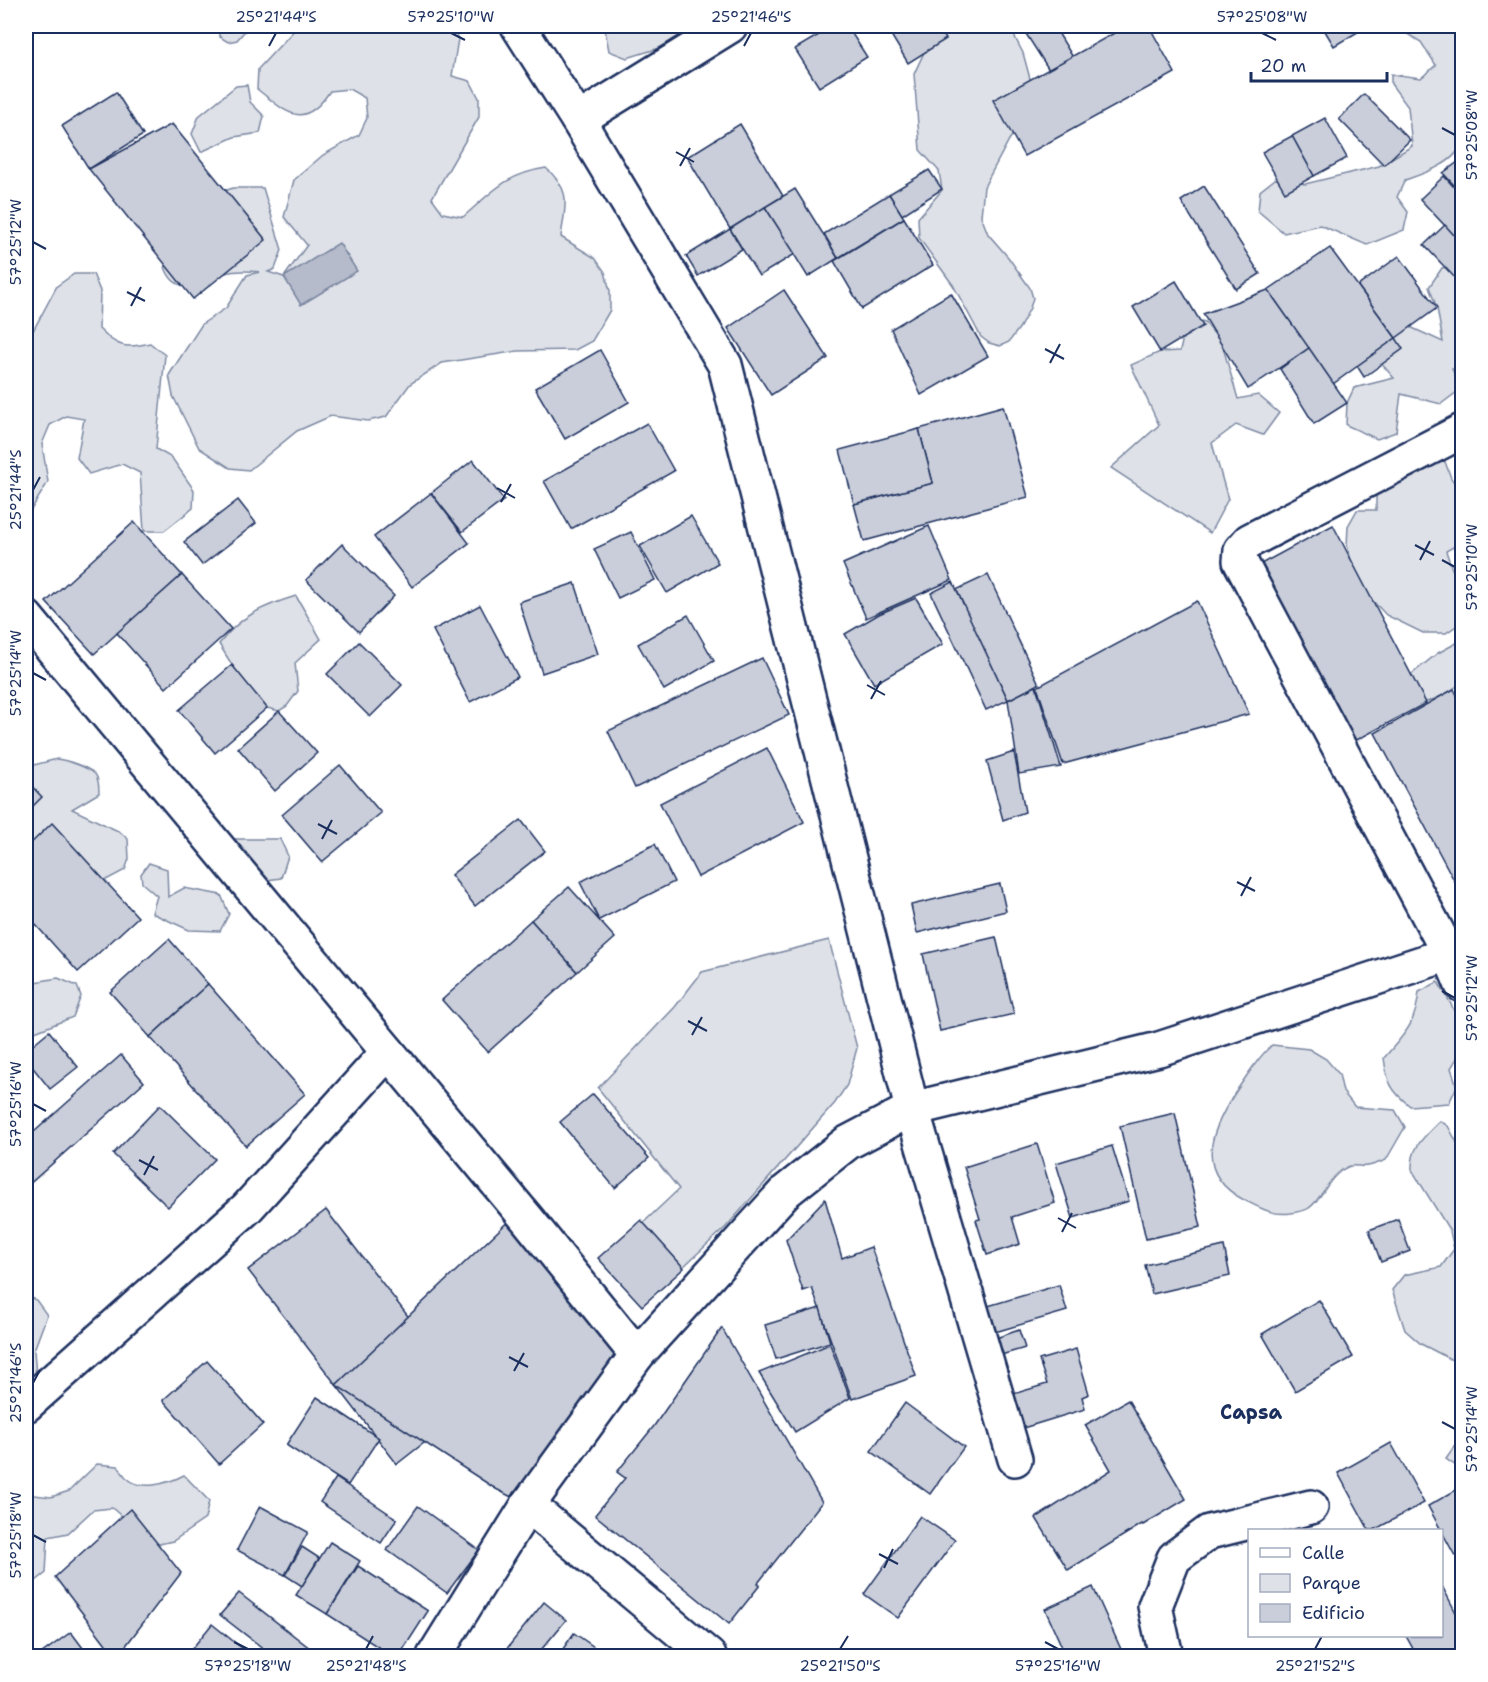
<svg xmlns="http://www.w3.org/2000/svg" width="1488" height="1682" font-family="'Shantell Sans',sans-serif">
<rect width="100%" height="100%" fill="#fff"/>
<filter id="ink" filterUnits="userSpaceOnUse"><feTurbulence type="fractalNoise" baseFrequency=".0167" numOctaves="2"/><feDisplacementMap in="SourceGraphic" scale="12" xChannelSelector="R" yChannelSelector="G"/><feConvolveMatrix kernelMatrix="1 2 1 2 8 2 1 2 1" color-interpolation-filters="sRGB"/></filter>
<g filter="url(#ink)">
<g fill="#dee1e7" stroke="#7c88a2" stroke-width="1.5">
<polygon points="215,26 249,26 237,40 228,42 220,37"/>
<path d="M298 26H451L458 39 452 76 470 81 479 98V117L432 198 443 213 463 217C492 192 506 174 546 168 573 192 565 205 561 237L595 258 605 272 610 291V310L592 341 575 350 518 351 442 363 410 384 386 417 368 421 331 416 297 431 249 470 230 468 199 448 173 396 169 375 202 324 226 308 247 275 260 272C250 271 236 270 226 273 204 279 177 301 165 267L172 247 203 198 233 188H263L282 250 275 269 268 272 284 277 307 245 284 217 294 180 323 155 359 135 367 118 365 98 349 89 330 91C303 132 286 112 257 89L258 69Z"/>
<polygon points="622,26 704,26 666,46 627,58 609,51 605,30"/>
<polygon points="943,26 1009,26 1023,53 1035,97 1027,115 1009,140 984,187 981,216 988,234 1008,257 1030,288 1033,298 1030,308 1020,327 1009,342 1000,346 989,343 981,337 953,285 919,238 918,218 942,190 939,171 920,150 914,74 927,46"/>
<path d="M1394 26H1462L1459 38 1460 47H1462V98L1457 108C1460 119 1465 130 1462 141 1458 163 1423 174 1405 180L1397 197 1408 212 1404 230 1367 245 1320 225 1284 233 1258 211 1260 191 1275 179 1305 184 1379 166 1412 146 1408 107 1391 84V74L1421 78 1436 65 1421 42Z"/>
<polygon points="247,85 250,102 264,116 260,133 234,137 201,152 192,134 199,116 236,86"/>
<polygon points="1462,264 1462,369 1452,369 1461,389 1441,404 1401,394 1396,432 1377,439 1346,425 1347,403 1354,388 1394,378 1372,353 1397,321 1443,342 1437,308 1429,287 1442,268"/>
<path d="M74 274H93L100 291 99 329C117 347 125 349 150 343L165 355 156 449 172 458 194 490 193 508 164 531H144L140 473 122 464 89 474 77 458 84 419 66 416 50 425 42 444 48 482 28 515 26 516V344L57 286Z"/>
<polygon points="1196,320 1205,322 1222,344 1238,399 1258,395 1279,413 1263,435 1236,425 1212,443 1228,499 1210,533 1111,468 1159,425 1131,365 1160,352 1180,351 1186,324"/>
<polygon points="1444,459 1451,478 1462,493 1462,542 1446,551 1452,569 1462,583 1462,622 1446,633 1423,633 1386,615 1372,600 1352,564 1347,545 1348,526 1357,510 1376,510 1376,492"/>
<path d="M296 596 321 639 295 663 298 691 287 706 279 711 263 707 255 702 219 644C240 616 263 606 296 596Z"/>
<path d="M1462 640V682C1446 696 1428 703 1407 707L1408 677 1438 653Z"/>
<path d="M57 759C66 760 88 767 95 774 99 779 99 787 99 793L72 809 120 832 128 839 129 859 125 870 40 915 32 923 26 957V910L39 884 37 854 26 834V767Z"/>
<polygon points="232,839 280,839 288,856 281,878 253,882 221,854"/>
<polygon points="149,863 167,869 168,897 184,888 221,895 229,914 220,931 189,930 152,913 157,896 142,883 141,874"/>
<polygon points="829,940 857,1048 847,1085 835,1103 726,1227 683,1267 643,1223 679,1189 598,1088 675,1007 702,972"/>
<path d="M58 978 77 986 81 996 73 1017 35 1032C28 1015 22 1001 29 983Z"/>
<path d="M1438 982C1450 1002 1468 1028 1460 1052 1458 1058 1454 1063 1451 1068L1457 1086 1449 1103 1410 1106C1391 1091 1387 1082 1384 1058 1405 1033 1415 1026 1419 992Z"/>
<path d="M1272 1045 1309 1049 1326 1059 1339 1074 1343 1092 1355 1107 1395 1110 1405 1127 1386 1160C1380 1162 1374 1165 1368 1166 1362 1167 1355 1165 1350 1166 1329 1173 1323 1199 1309 1208 1305 1211 1296 1212 1291 1213 1273 1216 1260 1208 1244 1200 1189 1171 1214 1123 1241 1084 1251 1070 1259 1056 1272 1045Z"/>
<path d="M1440 1121 1448 1126 1462 1152V1365L1421 1344 1405 1330 1392 1290 1404 1275 1441 1267 1454 1249 1450 1231 1412 1170C1411 1146 1424 1137 1440 1121Z"/>
<polygon points="26,1296 36,1300 47,1315 34,1350 37,1389 26,1400"/>
<polygon points="1462,1436 1462,1470 1446,1459"/>
<path d="M97 1464 118 1466C121 1470 123 1475 127 1478 141 1492 169 1483 184 1475L209 1501 205 1519 173 1541 155 1545 112 1508 93 1510 68 1533 48 1537 46 1573 32 1584 26 1579V1494L51 1497 69 1491Z"/>
</g>
<polygon fill="#b5bbca" stroke="#77839f" stroke-width="1.5" points="339,243 357,271 301,305 284,277"/>
<g fill="#caceda" stroke="#1b2f5e" stroke-width="1.5">
<polygon points="834,26 847,26 867,57 819,87 795,49"/>
<polygon points="885,26 908,26 891,35"/>
<polygon points="908,26 937,26 946,39 908,63 891,35"/>
<polygon points="1021,26 1054,26 1074,59 1051,73"/>
<polygon points="1127,26 1149,26 1175,73 1024,156 993,100"/>
<polygon points="1322,26 1368,26 1334,46"/>
<polygon points="116,92 143,135 89,169 62,126"/>
<polygon points="1364,94 1410,140 1384,165 1339,119"/>
<polygon points="1325,118 1347,158 1314,176 1292,136"/>
<polygon points="172,124 266,240 193,299 89,169"/>
<polygon points="740,124 783,196 730,229 687,157"/>
<polygon points="1292,136 1314,176 1285,192 1262,152"/>
<polygon points="1462,159 1462,194 1443,173"/>
<polygon points="929,170 942,189 902,215 889,194"/>
<polygon points="1444,176 1462,196 1462,244 1420,199"/>
<polygon points="1204,186 1260,274 1236,289 1181,201"/>
<polygon points="795,189 838,258 808,277 765,207"/>
<polygon points="889,194 904,218 838,258 824,234"/>
<polygon points="765,207 795,254 759,276 730,229"/>
<polygon points="904,218 933,265 862,309 834,261"/>
<polygon points="1445,225 1462,244 1462,273 1456,279 1424,245"/>
<polygon points="730,229 742,249 698,276 686,256"/>
<polygon points="1330,248 1396,338 1333,384 1268,290"/>
<polygon points="1399,256 1437,308 1396,338 1358,286"/>
<polygon points="1176,281 1203,326 1160,352 1133,307"/>
<polygon points="784,290 828,358 771,395 728,328"/>
<polygon points="1268,290 1309,348 1248,389 1203,314"/>
<polygon points="951,293 988,356 921,395 891,329"/>
<polygon points="1396,338 1403,349 1364,377 1357,366"/>
<polygon points="1309,348 1347,403 1314,424 1280,369"/>
<polygon points="600,350 629,402 565,439 535,388"/>
<polygon points="1003,406 1028,497 864,541 854,504 933,483 919,429"/>
<polygon points="647,423 674,471 571,529 544,481"/>
<polygon points="919,429 933,483 854,504 840,450"/>
<polygon points="473,460 504,500 462,532 431,493"/>
<polygon points="431,493 469,543 412,587 374,537"/>
<polygon points="238,500 256,523 202,565 184,542"/>
<polygon points="691,516 718,563 667,593 640,546"/>
<polygon points="134,522 182,575 94,654 46,602"/>
<polygon points="1333,525 1426,703 1353,742 1259,565"/>
<polygon points="929,526 952,580 866,618 843,564"/>
<polygon points="631,532 655,580 618,598 594,549"/>
<polygon points="342,544 394,596 359,632 306,580"/>
<polygon points="182,575 231,629 166,688 117,633"/>
<polygon points="988,575 1039,684 1008,700 956,590"/>
<polygon points="953,582 1008,700 986,710 931,593"/>
<polygon points="575,583 598,654 542,673 519,602"/>
<polygon points="916,598 943,644 874,684 845,634 879,614"/>
<polygon points="1197,601 1249,714 1063,764 1037,687"/>
<polygon points="480,605 518,677 470,702 433,630"/>
<polygon points="688,615 714,661 664,690 638,644"/>
<polygon points="359,642 402,685 370,717 327,674"/>
<polygon points="762,658 789,715 635,788 608,731"/>
<polygon points="232,665 267,708 215,753 179,710"/>
<polygon points="1036,686 1061,767 1019,774 1008,700"/>
<polygon points="1454,689 1462,705 1462,878 1455,882 1375,733"/>
<polygon points="279,711 317,753 275,791 238,748"/>
<polygon points="767,748 804,822 698,877 660,803"/>
<polygon points="1014,752 1025,812 1003,820 987,761"/>
<polygon points="340,765 381,813 322,862 282,815"/>
<polygon points="26,780 42,797 26,813"/>
<polygon points="521,820 545,851 475,906 451,875"/>
<polygon points="52,823 138,917 78,972 26,914 26,848"/>
<polygon points="655,844 674,882 599,920 580,882"/>
<polygon points="1000,884 1006,911 917,933 911,905"/>
<polygon points="569,887 615,938 577,972 531,920"/>
<polygon points="531,920 577,972 488,1052 442,1000"/>
<polygon points="996,937 1014,1014 940,1031 923,954"/>
<polygon points="169,939 208,984 150,1037 110,992"/>
<polygon points="208,984 305,1094 246,1146 150,1037"/>
<polygon points="49,1031 78,1067 50,1089 26,1059 26,1050"/>
<polygon points="121,1055 144,1082 26,1187 26,1139"/>
<polygon points="593,1094 649,1158 615,1188 560,1122"/>
<polygon points="160,1105 215,1159 168,1207 113,1154"/>
<polygon points="1175,1113 1201,1227 1146,1239 1120,1126"/>
<polygon points="1037,1144 1055,1203 1012,1217 1020,1244 987,1255 976,1220 980,1219 964,1167"/>
<polygon points="1112,1146 1129,1201 1073,1218 1056,1163"/>
<polygon points="825,1199 842,1258 871,1247 916,1376 852,1399 812,1288 803,1291 786,1240"/>
<polygon points="326,1210 475,1403 397,1464 248,1270"/>
<polygon points="517,1213 628,1350 519,1501 496,1489 336,1385"/>
<polygon points="1398,1219 1410,1251 1381,1262 1369,1230"/>
<polygon points="641,1220 684,1268 642,1306 598,1258"/>
<polygon points="1224,1246 1230,1276 1152,1294 1145,1265"/>
<polygon points="1059,1285 1067,1311 995,1332 988,1306"/>
<polygon points="1319,1300 1353,1357 1295,1391 1262,1334"/>
<polygon points="820,1308 830,1342 776,1359 765,1325"/>
<polygon points="722,1328 822,1502 758,1583 760,1585 729,1624 595,1515 625,1478 617,1472 654,1426"/>
<polygon points="1019,1330 1025,1348 1001,1355 996,1338"/>
<polygon points="830,1344 850,1398 795,1432 759,1373"/>
<polygon points="1076,1349 1089,1394 1082,1397 1085,1409 1010,1432 1000,1398 1047,1384 1039,1360"/>
<polygon points="207,1361 263,1424 219,1464 163,1400"/>
<polygon points="317,1397 379,1438 348,1485 286,1445"/>
<polygon points="1128,1400 1186,1499 1143,1525 1142,1524 1068,1570 1036,1518 1111,1470 1085,1425"/>
<polygon points="905,1403 964,1447 930,1494 871,1451"/>
<polygon points="1391,1443 1424,1503 1374,1530 1369,1530 1338,1473"/>
<polygon points="336,1478 397,1519 381,1543 320,1502"/>
<polygon points="1456,1490 1462,1502 1462,1551 1455,1556 1428,1506"/>
<polygon points="260,1506 308,1532 285,1575 237,1550"/>
<polygon points="418,1506 479,1550 447,1593 387,1550"/>
<polygon points="130,1509 181,1573 118,1656 115,1656 55,1577"/>
<polygon points="920,1516 955,1540 898,1618 864,1594"/>
<polygon points="330,1542 360,1561 327,1614 296,1595"/>
<polygon points="302,1547 319,1558 302,1586 285,1575"/>
<polygon points="358,1566 428,1611 399,1656 392,1656 327,1614"/>
<polygon points="1442,1586 1462,1624 1462,1656 1417,1656 1406,1636 1442,1636"/>
<polygon points="1093,1587 1124,1656 1066,1656 1045,1609"/>
<polygon points="239,1593 315,1652 311,1656 273,1656 220,1615"/>
<polygon points="544,1602 566,1620 536,1656 501,1656"/>
<polygon points="212,1624 248,1653 245,1656 186,1656"/>
<polygon points="71,1632 89,1656 38,1656"/>
<polygon points="574,1633 607,1656 558,1656"/>
</g>
<g fill="none" stroke-linecap="round" stroke-linejoin="round">
<g stroke="#1b2f5e" stroke-width="38">
<g id="minor">
<polyline points="578,120 730,26"/>
<polyline points="1462,431 1249,541 1241,550 1240,561 1449,954 1462,985"/>
<polyline points="26,617 528,1220 637,1355"/>
<polyline points="912,1109 1015,1459"/>
<polyline points="26,1405 247,1208 388,1052"/>
<polyline points="528,1505 709,1656"/>
<polyline points="1166,1656 1155,1606 1174,1558 1209,1532 1311,1507"/>
</g>
</g>
<g stroke="#1b2f5e" stroke-width="38">
<g id="tertiary">
<polyline points="518,26 578,120 725,365 912,1109"/>
<polyline points="434,1656 528,1505 637,1355 785,1192 847,1143 912,1109 1159,1049 1449,954 1462,948"/>
</g>
</g>
<use href="#minor" stroke="#fff" stroke-width="33"/>
<use href="#tertiary" stroke="#fff" stroke-width="33"/>
</g>
</g>
<path fill="none" stroke="#1b2f5e" stroke-width="2" d="M451 33 465 40M1262 33 1276 40M269 46 276 33M744 46 751 33M1442 128 1455 135M676 152 694 162M680 166 690 148M33 242 46 249M127 292 145 301M131 306 141 287M1045 349 1064 359M1050 363 1060 344M497 488 515 498M33 490 40 477M501 502 511 484M1415 545 1434 555M1420 560 1430 541M1442 560 1455 567M33 673 46 680M867 685 885 695M871 699 881 681M318 824 337 834M322 839 332 820M1237 882 1255 891M1241 896 1251 877M1442 991 1455 998M688 1021 707 1031M692 1035 702 1017M33 1104 46 1111M139 1160 158 1170M144 1175 154 1156M1058 1218 1076 1228M1062 1232 1072 1213M509 1357 528 1367M514 1371 524 1353M33 1383 40 1370M1442 1422 1455 1429M33 1535 46 1542M879 1554 898 1564M884 1568 893 1549M234 1642 248 1649M1045 1642 1058 1649M366 1649 373 1636M840 1649 848 1636M1315 1649 1322 1636"/>
<g text-anchor="middle" dominant-baseline="central" stroke-width="5" stroke-linejoin="round" paint-order="stroke">
<g font-size="20" font-weight="bold" fill="#1b2f5e" stroke="#fff">
<text x="1251" y="1412">Capsa</text>
</g>
</g>
<rect width="1488" height="1682" fill="none" stroke="#fff" stroke-width="66"/>
<rect x="1248" y="1529" width="195" height="108" fill="#ffffff" stroke="#a4acbf" stroke-width="1.5"/>
<rect x="1260" y="1548" width="30" height="9" fill="#ffffff" stroke="#a4acbf" stroke-width="1.5"/>
<text x="1302" y="1559" font-size="18" fill="#1b2f5e">Calle</text>
<rect x="1260" y="1574" width="30" height="18" fill="#dee1e7" stroke="#a4acbf" stroke-width="1.5"/>
<text x="1302" y="1589" font-size="18" fill="#1b2f5e">Parque</text>
<rect x="1260" y="1604" width="30" height="18" fill="#caceda" stroke="#a4acbf" stroke-width="1.5"/>
<text x="1302" y="1619" font-size="18" fill="#1b2f5e">Edificio</text>
<path d="M1251 72v9h136v-9" fill="none" stroke="#1b2f5e" stroke-width="3"/>
<text x="1260" y="72" font-size="18" fill="#1b2f5e" stroke="#ffffff" stroke-width="4.5" paint-order="stroke">20 m</text>
<rect x="33" y="33" width="1422" height="1616" fill="none" stroke="#1b2f5e" stroke-width="2"/>
<g font-size="15" text-anchor="middle" fill="#1b2f5e">
<text x="276" y="22">25°21'44"S</text>
<text x="451" y="22">57°25'10"W</text>
<text x="751" y="22">25°21'46"S</text>
<text x="1262" y="22">57°25'08"W</text>
<text transform="translate(1472 135) rotate(-90)" y="5">57°25'08"W</text>
<text transform="translate(16 242) rotate(-90)" y="5">57°25'12"W</text>
<text transform="translate(16 490) rotate(-90)" y="5">25°21'44"S</text>
<text transform="translate(1472 567) rotate(-90)" y="5">57°25'10"W</text>
<text transform="translate(16 673) rotate(-90)" y="5">57°25'14"W</text>
<text transform="translate(1472 998) rotate(-90)" y="5">57°25'12"W</text>
<text transform="translate(16 1104) rotate(-90)" y="5">57°25'16"W</text>
<text transform="translate(16 1383) rotate(-90)" y="5">25°21'46"S</text>
<text transform="translate(1472 1429) rotate(-90)" y="5">57°25'14"W</text>
<text transform="translate(16 1535) rotate(-90)" y="5">57°25'18"W</text>
<text x="248" y="1671">57°25'18"W</text>
<text x="366" y="1671">25°21'48"S</text>
<text x="840" y="1671">25°21'50"S</text>
<text x="1058" y="1671">57°25'16"W</text>
<text x="1315" y="1671">25°21'52"S</text>
</g>
</svg>
